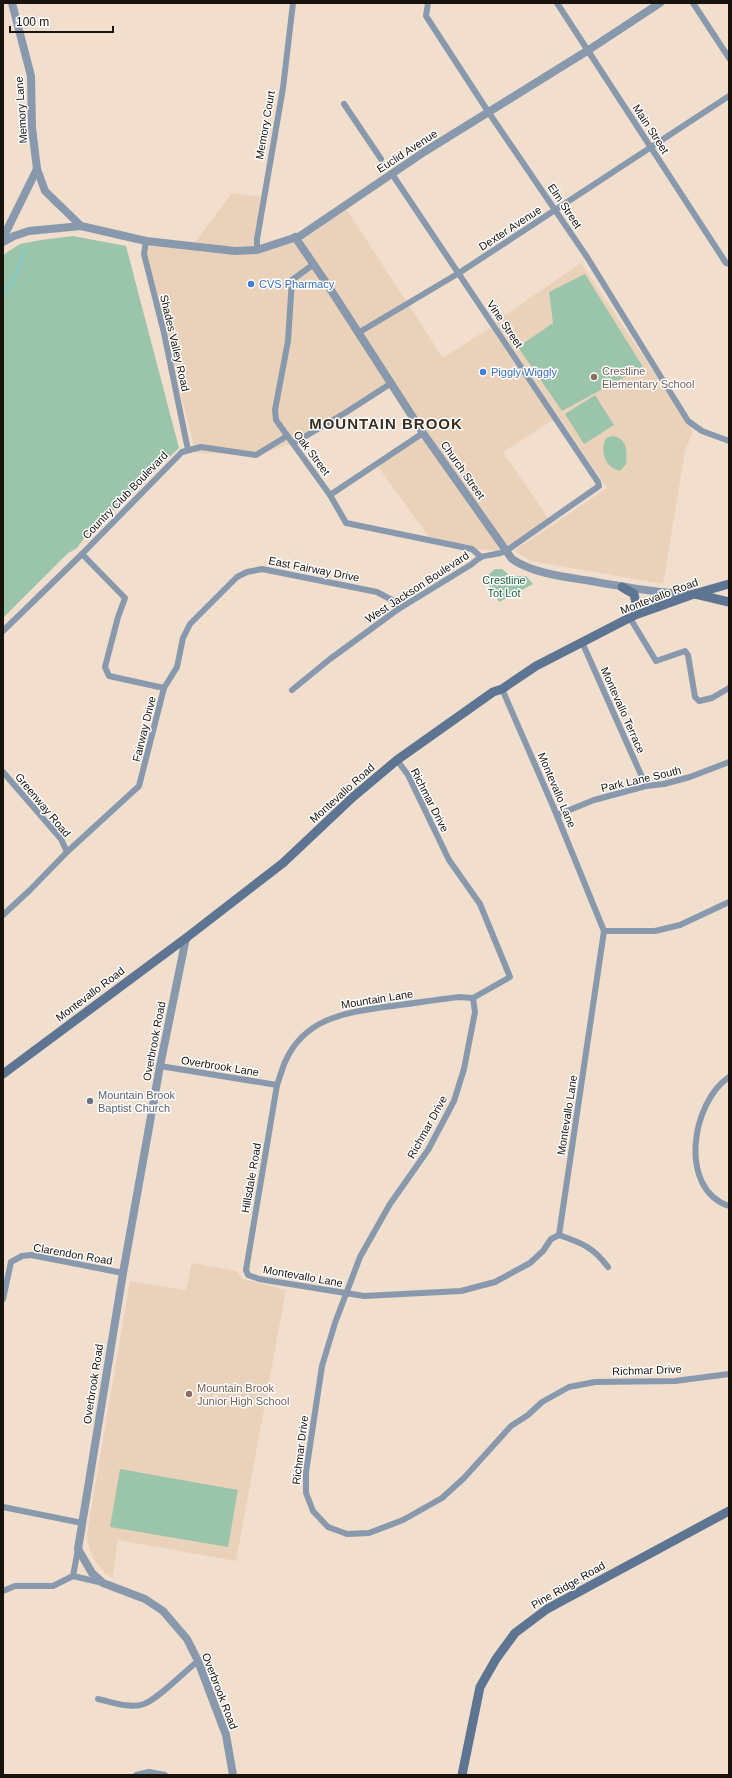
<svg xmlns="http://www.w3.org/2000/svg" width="732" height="1778" font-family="Helvetica,sans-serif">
<rect width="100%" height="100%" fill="#f1decc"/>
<g fill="#ead2ba">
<polygon points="232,193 264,197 257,249 306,232 345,207 443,358 491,327 553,420 503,452 550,521 506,551 472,549 432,541 376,464 423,433 390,384 294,443 256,455 196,453 144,254 146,241 192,246"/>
<polygon points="581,263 693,431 685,451 663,584 531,561 514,551 607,488 495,322"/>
<polygon points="192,1263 237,1271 243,1279 286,1290 236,1561 118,1540 112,1578 105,1573 95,1561 89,1549 87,1534 130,1281 186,1290"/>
</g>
<g fill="#9ac5aa">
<polygon points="73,236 126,246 179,448 85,537 77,548 67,554 3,618 3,255 20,244 41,240"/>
<polygon points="585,274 643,367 562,411 518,347 553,323 549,292"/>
<polygon points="595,395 614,425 584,444 565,414"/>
<path d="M613 436C628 439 627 452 626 464L620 471C604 467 600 451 606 438Z"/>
<polygon points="495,569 502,569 510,576 526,576 533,584 499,602 485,578"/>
<polygon points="120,1469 238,1490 228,1547 110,1527"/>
</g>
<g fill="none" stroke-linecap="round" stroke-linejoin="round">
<polyline stroke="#7acad0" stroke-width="2" points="3,295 14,280 25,248"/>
<g stroke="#8899ad" stroke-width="6">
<polyline points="428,3 426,16 489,113 587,257 688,421 702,431 729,441"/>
<polyline points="557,3 726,263 729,264"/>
<polyline points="693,3 729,58"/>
<polyline points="344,104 381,159"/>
<polyline points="146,241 144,254 164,333 188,450"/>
<polyline points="257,250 257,239 283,88 293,3"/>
<polyline points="314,264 292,280 288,341 275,410 276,420 330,495 346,523 472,549 480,556"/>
<polyline points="358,333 459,273 729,96"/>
<polyline points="294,443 345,413 390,384"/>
<polyline points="330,495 423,433"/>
<polyline points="82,554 125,598 118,617 105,667 109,676 164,688"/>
<polyline points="630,618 656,661 685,651 688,655 695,697 699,701 712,698 729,688"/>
<polyline points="3,631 82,554 182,452 201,447 256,455 287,436"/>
<polyline points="582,642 646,786"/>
<path d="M292 690 330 659 397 610 472 564C485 551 491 558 506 551L599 486 598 482 392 174"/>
<path d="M397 760 408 775 449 860 480 904 510 977 473 998 459 997C434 1000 409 1004 384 1007 343 1013 304 1019 285 1062 282 1069 280 1077 277 1085L246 1270 248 1275 259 1279 364 1296 461 1291 495 1282 530 1263 543 1251 551 1239 559 1235 604 931 553 806 502 689"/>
<polyline points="3,772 61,839 67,852"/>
<polyline points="557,815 594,800 646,786 664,784 690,777 729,762"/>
<polyline points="3,915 30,890 67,852 139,786 164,688 177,667 183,638 190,624 237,577 247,572 262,569 377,592 392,600 397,610"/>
<polyline points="604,931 655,931 680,925 729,902"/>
<polyline points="473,998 475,1012 464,1069 454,1101 428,1150 390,1204 360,1257 335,1323 322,1366 306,1472 306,1493 313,1511 328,1527 347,1534 369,1533 403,1520 442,1498 464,1478 511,1426 528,1415 542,1402 569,1387 595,1382 675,1381 729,1374"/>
<polyline points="160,1066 277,1085"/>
<path d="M729 1077C691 1103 678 1189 729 1206"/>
<path d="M559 1235C582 1243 593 1247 608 1267"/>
<polyline points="3,1299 11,1262 22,1256 31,1255 123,1273"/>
<polyline points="3,1507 82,1523"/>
<polyline points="73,1576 78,1549"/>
<polyline points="3,1591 15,1586 53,1586 73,1576 103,1583"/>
<path d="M98 1699C112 1702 130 1709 144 1704 158 1699 184 1672 198 1661"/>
<polyline points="136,1775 149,1772 165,1775"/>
</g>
<g stroke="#8899ad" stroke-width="8">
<polyline points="12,3 31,76 32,128 37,169 45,191 81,226"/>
<path d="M295 237 327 284 423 433 512 559C534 574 565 577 591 581 625 587 658 593 692 594"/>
<polyline points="3,238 37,169"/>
<polyline points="3,242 14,236 29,231 81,226 146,241 235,251 257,250 300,236 424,152 587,51 660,3"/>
<polyline points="186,938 160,1066 123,1273 78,1549 92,1573 103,1583 145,1599 163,1611 187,1639 198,1661 226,1735 233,1775"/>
</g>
<g stroke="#5d7592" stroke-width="9">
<polyline points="622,587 634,594 637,607 635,615"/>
<polyline points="695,594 729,602"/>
<polyline points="3,1074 186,938 283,863 353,797 397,760 493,692 502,689 536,666 635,615 694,594 729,584"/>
<polyline points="462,1775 480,1687 496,1659 515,1633 547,1609 729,1511"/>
</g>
</g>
<g fill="#3f7fe0" stroke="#fff" stroke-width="1.5">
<circle cx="251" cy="284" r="4"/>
<circle cx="483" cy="372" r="4"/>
</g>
<g fill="#8d6e63" stroke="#fff" stroke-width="1.5">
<circle cx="594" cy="377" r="4"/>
<circle cx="189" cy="1394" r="4"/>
</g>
<circle fill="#6b7280" stroke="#fff" stroke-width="1.5" cx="90" cy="1101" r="4"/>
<g text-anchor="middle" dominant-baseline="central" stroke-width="3" stroke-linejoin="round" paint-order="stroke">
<g font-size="11" fill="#19130d" stroke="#fff">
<text transform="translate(21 110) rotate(-94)">Memory Lane</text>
<text transform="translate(265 125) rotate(-80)">Memory Court</text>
<text transform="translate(651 129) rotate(57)">Main Street</text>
<text transform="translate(407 151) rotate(-33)">Euclid Avenue</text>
<text transform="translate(565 206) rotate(56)">Elm Street</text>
<text transform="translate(510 228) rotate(-33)">Dexter Avenue</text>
<text transform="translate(505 324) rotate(56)">Vine Street</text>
<text transform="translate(175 343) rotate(77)">Shades Valley Road</text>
<text transform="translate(312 453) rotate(53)">Oak Street</text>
<text transform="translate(463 470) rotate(55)">Church Street</text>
<text transform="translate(125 495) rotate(-46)">Country Club Boulevard</text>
<text transform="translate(314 569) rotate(11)">East Fairway Drive</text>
<text transform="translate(417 587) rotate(-33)">West Jackson Boulevard</text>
<text transform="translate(659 596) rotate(-21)">Montevallo Road</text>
<text transform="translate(623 710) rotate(66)">Montevallo Terrace</text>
<text transform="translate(144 729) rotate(-76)">Fairway Drive</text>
<text transform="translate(641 779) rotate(-13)">Park Lane South</text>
<text transform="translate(557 790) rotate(67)">Montevallo Lane</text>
<text transform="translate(342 793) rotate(-42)">Montevallo Road</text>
<text transform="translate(430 800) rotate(63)">Richmar Drive</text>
<text transform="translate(43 805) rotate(50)">Greenway Road</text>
<text transform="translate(90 994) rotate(-37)">Montevallo Road</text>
<text transform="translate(377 999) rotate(-9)">Mountain Lane</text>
<text transform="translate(154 1041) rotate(-79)">Overbrook Road</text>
<text transform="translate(220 1066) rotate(9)">Overbrook Lane</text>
<text transform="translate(567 1115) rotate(-81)">Montevallo Lane</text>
<text transform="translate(427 1127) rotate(-61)">Richmar Drive</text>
<text transform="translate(251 1178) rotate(-80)">Hillsdale Road</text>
<text transform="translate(73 1254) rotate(10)">Clarendon Road</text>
<text transform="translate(303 1276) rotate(10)">Montevallo Lane</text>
<text transform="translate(647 1370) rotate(-2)">Richmar Drive</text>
<text transform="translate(93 1384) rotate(-81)">Overbrook Road</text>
<text transform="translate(300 1450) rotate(-83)">Richmar Drive</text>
<text transform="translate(568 1585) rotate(-30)">Pine Ridge Road</text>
<text transform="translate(220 1691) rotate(69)">Overbrook Road</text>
</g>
<g font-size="11" fill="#366cbe" stroke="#fff" text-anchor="start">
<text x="259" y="284">CVS Pharmacy</text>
<text x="491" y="372">Piggly Wiggly</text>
</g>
<g font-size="11" fill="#785e54" stroke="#fff" text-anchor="start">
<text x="602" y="371">Crestline<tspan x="602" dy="13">Elementary School</tspan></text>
<text x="197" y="1388">Mountain Brook<tspan x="197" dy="13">Junior High School</tspan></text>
</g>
<g font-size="11" fill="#1a5d3c" stroke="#fff">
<text x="504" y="580">Crestline<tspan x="504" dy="13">Tot Lot</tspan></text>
</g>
<g font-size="11" fill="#5b616d" stroke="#fff" text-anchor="start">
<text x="98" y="1095">Mountain Brook<tspan x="98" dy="13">Baptist Church</tspan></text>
</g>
<g font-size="15" font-weight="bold" letter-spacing="1" fill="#3b2d1e" stroke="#fff">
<text x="386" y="423">MOUNTAIN BROOK</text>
</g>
</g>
<rect width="732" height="1778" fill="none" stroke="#19130d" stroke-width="8"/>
<path d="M10 26v6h103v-6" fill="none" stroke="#19130d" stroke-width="2"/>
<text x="16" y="26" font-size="12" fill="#19130d" stroke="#ffffff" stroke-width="3" paint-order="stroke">100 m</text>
</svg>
